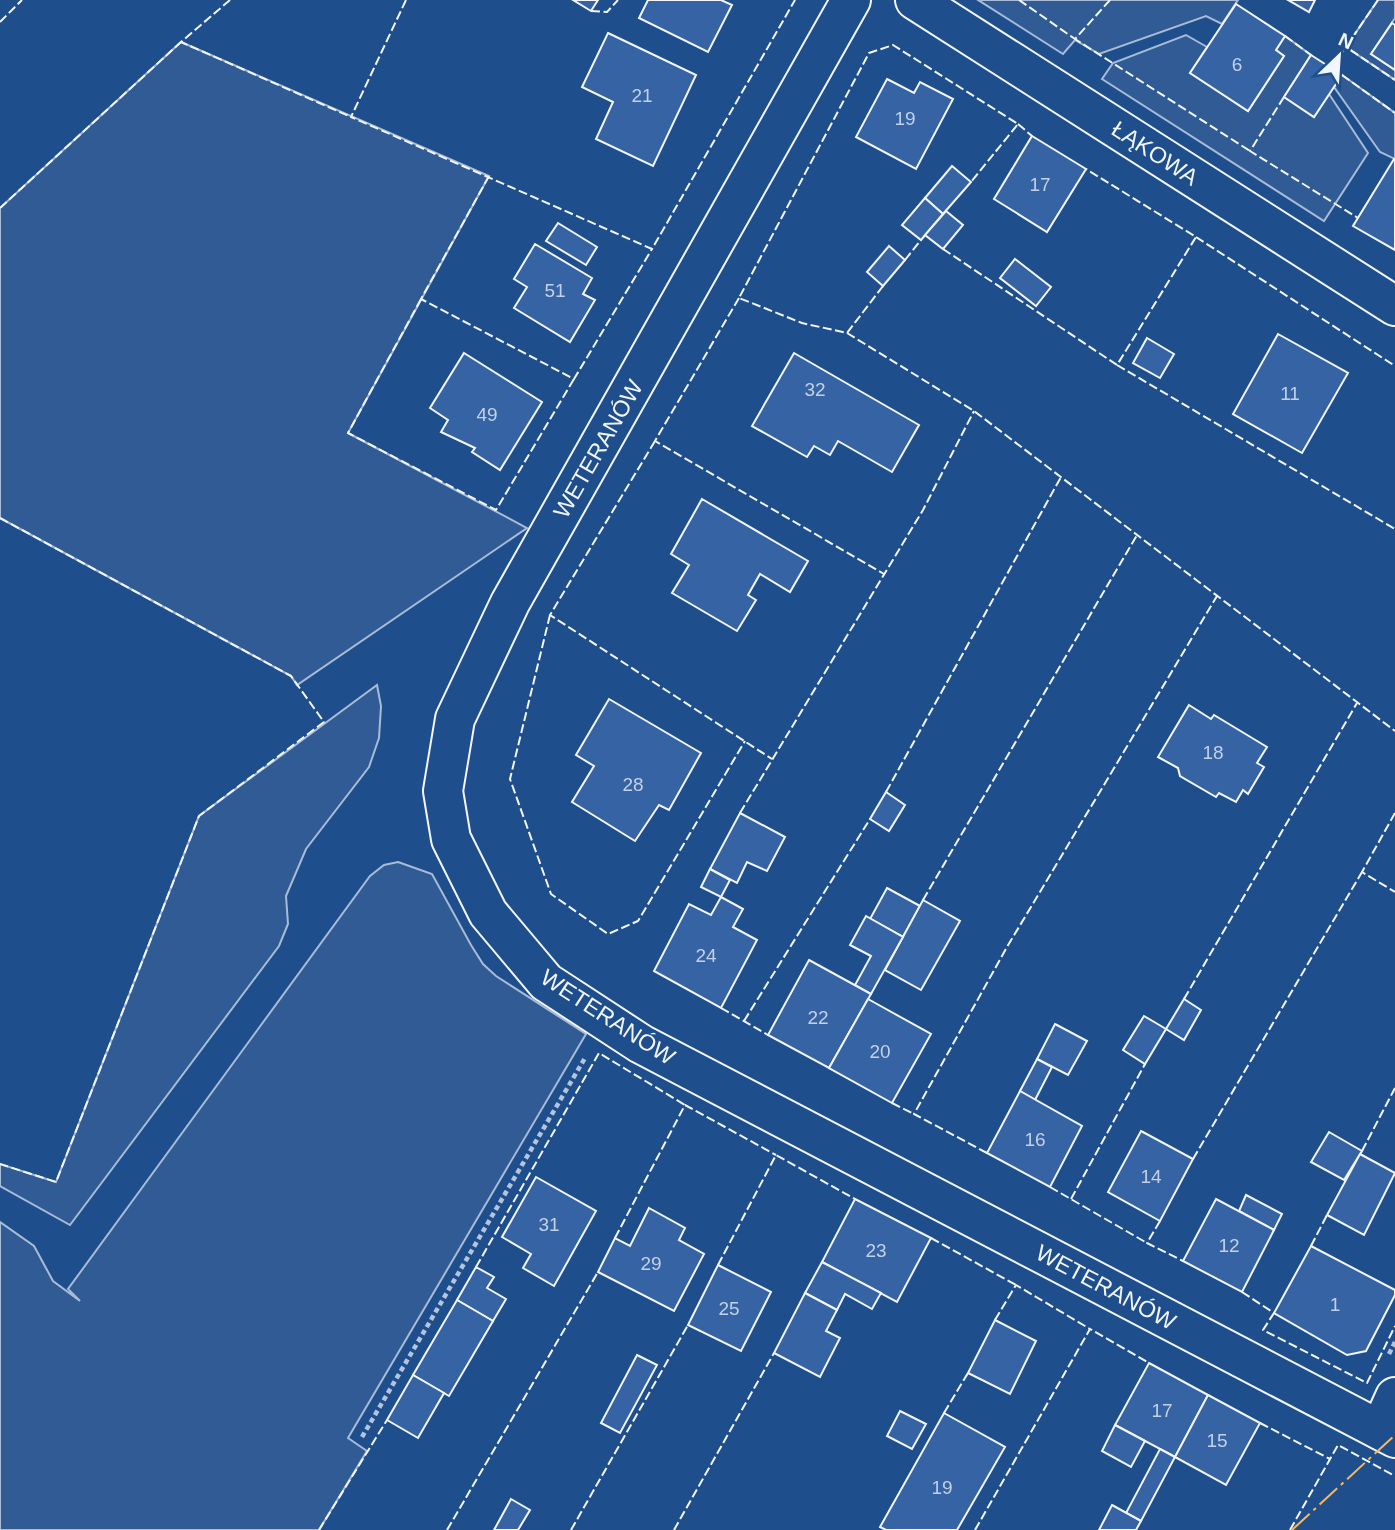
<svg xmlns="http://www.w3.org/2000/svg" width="1395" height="1530" font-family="Helvetica,sans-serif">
<rect width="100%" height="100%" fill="#1f4e8c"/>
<g fill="#305b95" stroke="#a8bbd7" stroke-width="2">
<polygon points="978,0 1238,0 1222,24 1206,16 1099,54 1075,40 1063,54"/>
<polygon points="1378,0 1395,0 1395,18 1371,54 1395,70 1395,80 1346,47"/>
<polygon points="1186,35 1207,47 1190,73 1248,111 1284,56 1276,50 1285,36 1311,55 1284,97 1314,117 1329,94 1368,153 1324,221 1102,79 1113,63"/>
<polygon points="181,42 489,176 348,433 527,528 297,685 291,676 0,518 0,208"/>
<polygon points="1342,75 1395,113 1395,159 1380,152 1334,87"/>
<polygon points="377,685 381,706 379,738 369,767 306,849 286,896 288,924 279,946 70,1225 0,1186 0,1164 56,1182 199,816"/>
<polygon points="398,862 432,874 471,945 483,964 496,976 586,1034 348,1438 367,1451 319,1530 0,1530 0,1222 34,1246 53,1281 80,1301 68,1289 370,876 384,865"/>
</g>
<g fill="#3563a3" stroke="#f2f6ff" stroke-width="2">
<polygon points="573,0 598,0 591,11"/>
<polygon points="648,0 721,0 732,5 708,52 639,18"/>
<polygon points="1288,0 1315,0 1309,12"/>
<polygon points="1236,4 1285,36 1276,50 1284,56 1248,111 1190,73"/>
<polygon points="1392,23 1395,25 1395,70 1371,54"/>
<polygon points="608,33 696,75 653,166 596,139 613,102 582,87"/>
<polygon points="1311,55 1342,75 1314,117 1284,97"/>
<polygon points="887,79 914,93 920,82 953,99 916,169 856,137"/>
<polygon points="1032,136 1086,169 1047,232 994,199"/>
<polygon points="1394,159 1395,159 1395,250 1353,226"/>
<polygon points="952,166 971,182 943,214 925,198"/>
<polygon points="925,198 943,214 921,240 902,225"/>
<polygon points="946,211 963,225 943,249 925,235"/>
<polygon points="558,223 597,247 586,265 546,241"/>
<polygon points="535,244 592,278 583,294 595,300 570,342 514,308 527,287 514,279"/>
<polygon points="889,246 905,260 883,286 867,272"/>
<polygon points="1015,259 1051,287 1036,306 1000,278"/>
<polygon points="1278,334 1348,373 1302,453 1233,414"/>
<polygon points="1147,338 1174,354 1160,378 1133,363"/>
<polygon points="464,353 542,402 500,470 472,452 475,448 441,432 448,420 430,408"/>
<polygon points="794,353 919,425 892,472 838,441 830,455 814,446 807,457 752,426"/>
<polygon points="702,499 808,561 790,592 760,574 748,595 756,600 737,631 672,593 689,565 671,554"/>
<polygon points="609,699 701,753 669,810 659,805 635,841 572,802 594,766 576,755"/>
<polygon points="1189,705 1211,719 1214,715 1267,747 1257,763 1264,767 1248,794 1243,790 1236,802 1219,793 1216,797 1180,776 1178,768 1158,757"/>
<polygon points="886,792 905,805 889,831 870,819"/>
<polygon points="740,813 785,837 767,871 747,862 737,883 710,869"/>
<polygon points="710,869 730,880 721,897 701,887"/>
<polygon points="887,888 920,906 903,937 870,919"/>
<polygon points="721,897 743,909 733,927 757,940 721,1008 654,971 689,904 711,915"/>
<polygon points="923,900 960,921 921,990 885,970"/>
<polygon points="866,916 903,937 871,994 855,985 871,956 850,945"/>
<polygon points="809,960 871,994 829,1068 768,1035"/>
<polygon points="868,999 931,1034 892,1103 829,1068"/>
<polygon points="1184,999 1201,1010 1184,1040 1166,1029"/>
<polygon points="1144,1016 1166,1029 1145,1064 1123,1050"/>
<polygon points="1055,1024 1087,1041 1068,1075 1037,1059"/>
<polygon points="1037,1059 1052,1067 1035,1100 1020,1091"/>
<polygon points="1020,1091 1082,1126 1050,1187 987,1153"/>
<polygon points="1141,1131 1193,1159 1160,1221 1108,1192"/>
<polygon points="1329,1132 1362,1151 1344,1180 1311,1162"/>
<polygon points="1360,1154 1395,1173 1364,1235 1327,1215"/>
<polygon points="536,1177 596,1211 554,1286 523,1268 531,1254 502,1237"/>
<polygon points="1246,1195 1282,1214 1274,1230 1239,1211"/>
<polygon points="855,1199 931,1238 897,1302 822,1262"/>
<polygon points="1216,1199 1274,1230 1242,1292 1183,1261"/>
<polygon points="649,1208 685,1228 679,1240 704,1254 674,1311 598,1272 615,1238 630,1246"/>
<polygon points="1311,1246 1395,1290 1395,1295 1366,1351 1347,1355 1274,1313"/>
<polygon points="822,1262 881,1293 872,1309 845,1294 837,1310 805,1293"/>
<polygon points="718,1265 771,1292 741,1351 688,1325"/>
<polygon points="476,1267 494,1277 487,1288 506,1299 493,1321 457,1300"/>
<polygon points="805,1293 837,1310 826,1331 840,1338 820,1377 774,1353"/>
<polygon points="457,1300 493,1321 449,1396 413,1375"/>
<polygon points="995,1320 1036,1341 1010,1394 968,1373"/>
<polygon points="637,1355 657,1365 620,1433 601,1423"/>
<polygon points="1149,1363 1208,1395 1175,1457 1115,1425"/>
<polygon points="413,1375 444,1393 418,1438 387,1420"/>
<polygon points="1208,1395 1260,1423 1226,1485 1175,1457"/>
<polygon points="900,1411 926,1424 912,1449 887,1436"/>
<polygon points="944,1413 1005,1447 957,1530 886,1530 880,1527"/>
<polygon points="1115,1425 1145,1441 1131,1467 1102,1451"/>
<polygon points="1160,1449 1175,1457 1141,1521 1126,1513"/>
<polygon points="511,1499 530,1510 518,1530 494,1530"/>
<polygon points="1112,1505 1141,1521 1136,1530 1099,1530"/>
</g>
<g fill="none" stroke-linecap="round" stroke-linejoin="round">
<g stroke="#f2f6ff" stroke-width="42">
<g id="minor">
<polyline points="851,0 510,603 455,719 443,791 451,839 488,913 546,982 641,1044 1395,1438"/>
<polyline points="915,0 1395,306"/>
<polyline points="1380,1430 1395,1397"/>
</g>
</g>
<g stroke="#b3c4dc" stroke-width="4.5" stroke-dasharray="5 3.5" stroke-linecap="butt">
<polyline points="1389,1354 1395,1342"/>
<polyline points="362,1437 585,1058"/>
</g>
<use href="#minor" stroke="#1f4e8c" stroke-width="38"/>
<g stroke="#f2f6ff" stroke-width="2" stroke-dasharray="9 3.5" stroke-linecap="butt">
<polyline points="230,0 181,42 351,117"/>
<polyline points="406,0 351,117 652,249 795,0"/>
<polyline points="1019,0 1075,39"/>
<polyline points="1110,0 1075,39 1250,151"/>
<polyline points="1378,0 1346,47 1395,80"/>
<polyline points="591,11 607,12 618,0"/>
<polyline points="0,22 22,0"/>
<polyline points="1285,36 1311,55"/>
<polyline points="1331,68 1346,47"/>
<polyline points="1342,75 1395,113"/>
<polyline points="1284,97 1250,151 1358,218"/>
<polyline points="1018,124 1032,136"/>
<polyline points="489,176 421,299 574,379 652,249"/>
<polyline points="0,208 181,42"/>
<polyline points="1196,237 1395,366"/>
<polyline points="943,249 1117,365 1196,237 1086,169"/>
<polyline points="905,260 921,240"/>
<polyline points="883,286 847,333 802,323 739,298 869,53 893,45 1018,124 971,182"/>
<polyline points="739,298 655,441 884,574"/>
<polyline points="421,299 348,433 496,510 574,379"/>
<polyline points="847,333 974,411 1395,731"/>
<polyline points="1117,365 1395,529"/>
<polyline points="655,441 550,615 772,759"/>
<polyline points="0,518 291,676 324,722 199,816 56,1182 0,1164"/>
<polyline points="550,615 510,779 551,894 608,934 638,921 745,741"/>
<polyline points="886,792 1061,477"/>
<polyline points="740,813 923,510 974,411"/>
<polyline points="1395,813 1362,872 1395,892"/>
<polyline points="923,900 1137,535"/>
<polyline points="1184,999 1357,703"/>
<polyline points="721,1008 768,1035"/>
<polyline points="744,1021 870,819"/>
<polyline points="892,1103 914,1114"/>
<polyline points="1362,1151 1395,1088"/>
<polyline points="987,1153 914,1114 1007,947 1217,596"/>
<polyline points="1193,1159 1362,872"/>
<polyline points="1050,1187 1147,1243"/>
<polyline points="1071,1199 1145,1064"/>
<polyline points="1160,1221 1147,1243 1183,1261"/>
<polyline points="615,1238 685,1105 776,1155"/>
<polyline points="931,1238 1016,1285"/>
<polyline points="1311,1246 1327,1215"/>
<polyline points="718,1265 776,1155 855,1199"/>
<polyline points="476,1267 599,1053 685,1105"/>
<polyline points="1242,1292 1274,1313 1263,1330 1367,1383 1395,1326"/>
<polyline points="995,1320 1016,1285 1090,1329"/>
<polyline points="944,1413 968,1373"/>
<polyline points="1260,1423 1330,1459"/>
<polyline points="319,1530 387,1420"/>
<polyline points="447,1530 598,1272"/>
<polyline points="571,1530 688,1325"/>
<polyline points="674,1530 774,1353"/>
<polyline points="975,1530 1090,1329 1149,1363"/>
<polyline points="1290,1530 1338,1445 1395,1476"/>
</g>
<polyline stroke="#ffb74d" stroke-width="2" stroke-dasharray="24 5 3.5 5" stroke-linecap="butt" points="1292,1530 1395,1435"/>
</g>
<g text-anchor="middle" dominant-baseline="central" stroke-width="5" stroke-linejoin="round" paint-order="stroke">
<g font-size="19" fill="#c3d1e8">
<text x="1237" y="64">6</text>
<text x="642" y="95">21</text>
<text x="905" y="118">19</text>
<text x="1040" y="184">17</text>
<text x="555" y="290">51</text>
<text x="815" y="389">32</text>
<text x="1290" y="393">11</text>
<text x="487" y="414">49</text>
<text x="1213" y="752">18</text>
<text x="633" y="784">28</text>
<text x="706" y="955">24</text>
<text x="818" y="1017">22</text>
<text x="880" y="1051">20</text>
<text x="1035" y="1139">16</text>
<text x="1151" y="1176">14</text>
<text x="549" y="1224">31</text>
<text x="1229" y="1245">12</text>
<text x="876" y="1250">23</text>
<text x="651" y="1263">29</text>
<text x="1335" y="1304">1</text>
<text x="729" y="1308">25</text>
<text x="1162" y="1410">17</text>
<text x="1217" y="1440">15</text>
<text x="942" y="1487">19</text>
</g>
<g font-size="23" fill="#f2f6ff" stroke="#1f4e8c">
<text transform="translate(1155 153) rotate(33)">ŁĄKOWA</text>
<text transform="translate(598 449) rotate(-60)">WETERANÓW</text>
<text transform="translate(608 1017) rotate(33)">WETERANÓW</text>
<text transform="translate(1106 1287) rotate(28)">WETERANÓW</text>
</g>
</g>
<g transform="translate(1339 56) rotate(25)" stroke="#1f4e8c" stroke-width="5" paint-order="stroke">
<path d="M0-5L12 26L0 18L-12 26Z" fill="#f2f6ff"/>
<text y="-10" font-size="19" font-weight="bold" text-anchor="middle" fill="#f2f6ff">N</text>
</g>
</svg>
